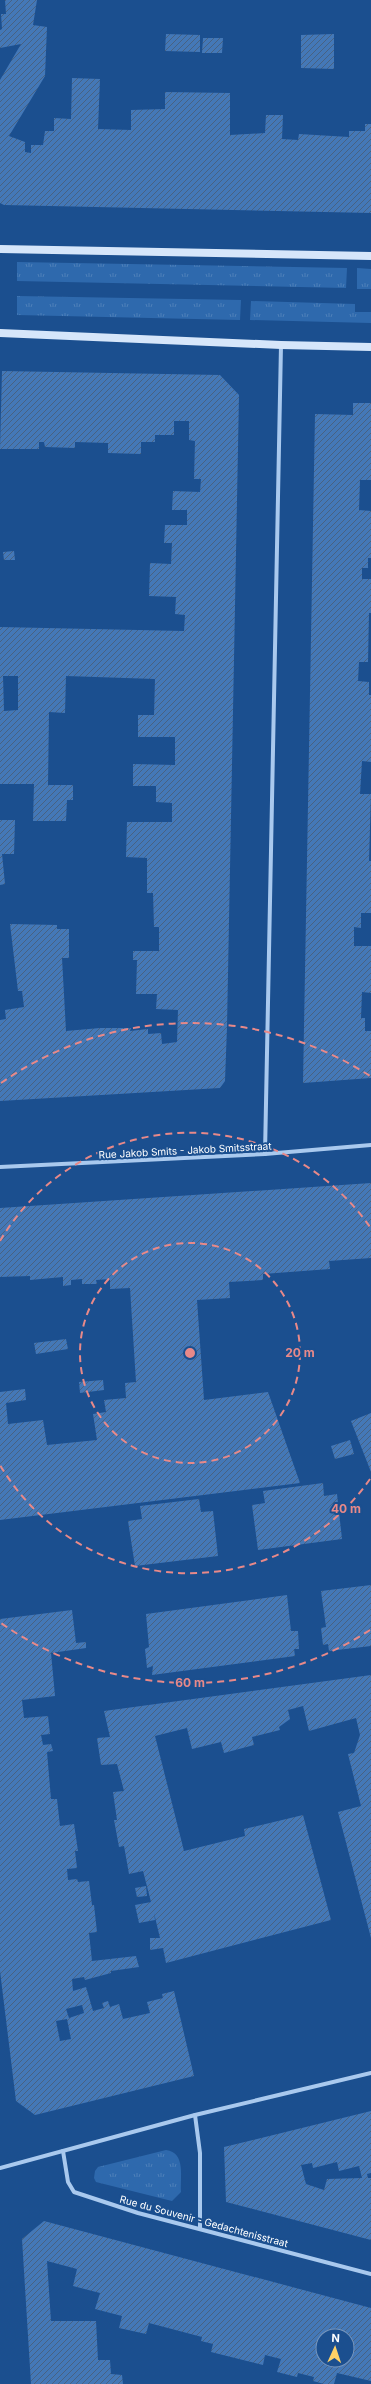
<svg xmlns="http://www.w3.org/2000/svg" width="371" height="2384" font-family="Inter,sans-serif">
<defs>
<pattern id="grass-tufts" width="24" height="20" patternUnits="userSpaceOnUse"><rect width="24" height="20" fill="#2e69ad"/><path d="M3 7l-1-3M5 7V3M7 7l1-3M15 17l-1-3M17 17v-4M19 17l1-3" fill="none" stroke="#4d80b9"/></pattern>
<pattern id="building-hatch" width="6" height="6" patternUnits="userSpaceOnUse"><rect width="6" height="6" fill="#4478b7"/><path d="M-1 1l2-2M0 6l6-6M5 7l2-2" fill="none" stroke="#486282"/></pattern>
</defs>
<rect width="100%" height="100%" fill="#1b4f8f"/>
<g fill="url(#grass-tufts)">
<polygon points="17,262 347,268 346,288 17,281"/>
<polygon points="357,268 371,269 371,289 357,289"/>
<polygon points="17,296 241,300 240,320 17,315"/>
<polygon points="251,301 355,304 355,312 371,312 371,323 250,320"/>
<path d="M166 2150C186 2153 180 2176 181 2192L172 2201 96 2182 94 2178 95 2171 98 2167Z"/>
</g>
<g fill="url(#building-hatch)" fill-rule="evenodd">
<polygon points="5,0 37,0 33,25 47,27 45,76 9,136 25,142 25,152 31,153 31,145 43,145 45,131 54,131 54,118 71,119 72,78 100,79 98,129 131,130 131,110 165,109 165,92 230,93 230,135 265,133 266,115 283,115 282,139 298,140 299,134 349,137 349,131 365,131 365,124 371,124 371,213 4,205 0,203 0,80 21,44 0,48 0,30 2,29 1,14 6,14"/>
<polygon points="166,34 200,35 200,52 165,51"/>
<polygon points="334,34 334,69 301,68 301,35"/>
<polygon points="203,38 223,38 222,53 202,53"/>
<path d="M2 371 220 375 239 395 227 1027 225 1081 220 1088 0 1101V1020L6 1019 5 1010 24 1007 22 991H18L10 924 57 925V929H69V958H62L66 1031 100 1028H131L130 1031 148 1029V1034L161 1033 162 1044 177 1042 178 1010 156 1009 157 994H136L137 960H133V951H159V927H154L153 893H147V858L126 857 127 822H172V803L156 802V786H133V764L175 765V737H138V715H154L155 679 66 676 65 713 49 712 48 785H73V800H67L66 821H33L34 784H0V627L184 631 185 615 175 614 176 597 149 596 150 563 171 564 172 543H164L165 525H187V510H172L173 491 200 492 201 479H194L195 441 189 440V421H174V435H155V442H141V454L108 453V443L75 442V448L45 447 44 442H39V449H0ZM3 676H18V710L4 711Z"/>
<polygon points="353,403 371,403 371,480 360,480 359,510 371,511 371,558 368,558 368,568 362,568 362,579 371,579 371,613 369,613 368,662 359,662 358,681 369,682 369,695 371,695 371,762 362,761 360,794 371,794 369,861 371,861 371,913 361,913 361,928 354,927 354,946 371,946 371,993 362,992 361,1018 365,1018 365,1031 371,1031 371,1078 303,1083 315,414 353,415"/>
<polygon points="14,551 15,560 4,560 3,552"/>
<polygon points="0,820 15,820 14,854 2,854 5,884 0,885"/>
<polygon points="371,1183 371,1258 329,1261 330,1269 263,1274 263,1280 229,1282 230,1298 197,1300 204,1400 268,1392 300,1483 0,1520 0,1392 25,1389 26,1400 6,1403 8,1424 43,1420 47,1445 97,1440 93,1414 106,1412 104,1400 126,1398 125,1383 136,1382 130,1288 110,1289 110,1279 96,1280 97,1284 82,1284 82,1279 71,1280 71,1285 63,1286 63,1277 30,1280 30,1276 0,1277 0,1208"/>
<polygon points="66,1339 68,1349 36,1354 34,1343"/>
<polygon points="103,1380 104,1390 80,1393 79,1382"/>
<polygon points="371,1413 371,1472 351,1421"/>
<polygon points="350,1440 354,1454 335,1459 331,1446"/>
<polygon points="323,1483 324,1496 337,1494 342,1539 258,1550 252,1505 265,1503 263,1491"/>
<polygon points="199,1499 201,1512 213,1511 218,1556 135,1566 128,1521 142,1519 140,1506"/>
<polygon points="371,1585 371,1646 329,1651 328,1644 323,1645 321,1628 326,1627 321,1591"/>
<polygon points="287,1595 291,1631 298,1631 299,1649 294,1649 295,1656 152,1675 153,1666 147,1668 145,1649 149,1647 146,1614"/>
<path d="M72 1610 76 1643 86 1642V1648L51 1653 55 1696 22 1700 24 1718 48 1716 50 1734 41 1735 43 1745 51 1744 53 1751 47 1752 51 1799H57L60 1826 74 1824 78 1851H75L77 1868 67 1869 68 1880 77 1879 78 1882 89 1881 92 1905H94L97 1932 89 1933 92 1961 136 1956 139 1967 111 1971V1973L85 1980 84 1977 72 1979 73 1991 86 1987 93 2011 104 2008 102 2003 108 2001 110 2007 119 2004 123 2019 150 2013 147 2002 163 1998 162 1994 174 1991 194 2076 35 2115 16 2101 0 1971V1619ZM82 2005 84 2013 69 2018 66 2009ZM67 2019 71 2039 60 2041 56 2021Z"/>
<polygon points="371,1675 371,1938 338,1812 361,1806 348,1754 354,1753 360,1735 356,1718 309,1731 303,1706 288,1710 290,1719 279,1727 280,1730 252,1737 254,1745 224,1753 221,1742 192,1749 187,1728 155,1736 184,1851 245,1836 244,1829 303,1815 331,1920 166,1963 163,1948 150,1950 150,1938 160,1938 154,1913 155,1920 139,1923 135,1905 151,1902 143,1871 129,1874 124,1846 119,1847 114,1820 117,1820 113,1792 124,1791 117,1764 101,1765 97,1738 110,1737 104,1711"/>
<polygon points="146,1886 147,1896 137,1897 135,1888"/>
<path d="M371 2111V2173L367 2174 368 2178H371V2240L226 2202 224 2147ZM337 2162 339 2171 359 2166 362 2178 327 2179 324 2190 306 2184 301 2165 312 2163 313 2168Z"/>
<path d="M44 2221 371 2308V2381L337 2373 334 2384H324L313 2381 314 2377 298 2373 297 2377 277 2372 281 2359 265 2355 263 2365 211 2352 213 2344 201 2341 202 2337 149 2323 146 2334 119 2328 122 2316 95 2309 100 2293 73 2286 77 2269 47 2261 51 2321H96L98 2360H110L111 2374 122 2375 123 2384H31L22 2239ZM323 2336H347V2360H323Z"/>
</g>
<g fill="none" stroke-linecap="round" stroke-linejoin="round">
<g stroke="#a9c9ee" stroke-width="4">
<polyline points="265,1154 281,345"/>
<polyline points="0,1167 265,1154 371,1145"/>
<polyline points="195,2115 200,2153 200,2228"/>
<polyline points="63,2151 68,2182 74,2192 138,2213 371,2274"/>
<polyline points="0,2168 195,2115 371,2073"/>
</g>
<g stroke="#d6e6fa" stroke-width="8">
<polyline points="0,249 371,256"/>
<polyline points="0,333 281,345 371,347"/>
</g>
</g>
<g fill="none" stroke="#e88989" stroke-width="2" stroke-dasharray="7 5">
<circle cx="190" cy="1353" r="110"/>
<path d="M370 1479A220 220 0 0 1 0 1465M0 1241A220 220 0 0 1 370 1227"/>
<path d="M370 1630A330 330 0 0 1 1 1623M1 1083A330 330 0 0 1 370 1076"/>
</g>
<g text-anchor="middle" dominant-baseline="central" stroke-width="4" stroke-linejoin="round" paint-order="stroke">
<g font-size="10" fill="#fff" stroke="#1b4f8f">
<text transform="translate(185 1150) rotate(-3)">Rue Jakob Smits - Jakob Smitsstraat</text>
<text transform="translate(204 2221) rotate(15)">Rue du Souvenir - Gedachtenisstraat</text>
</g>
</g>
<circle cx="190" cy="1353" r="6" fill="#e88989" stroke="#1b4f8f" stroke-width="2"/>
<g font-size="12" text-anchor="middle" font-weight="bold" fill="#e88989" stroke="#1b4f8f" stroke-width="4" stroke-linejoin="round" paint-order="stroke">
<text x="300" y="1357">20 m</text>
<text x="346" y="1513">40 m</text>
<text x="190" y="1687">60 m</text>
</g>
<g transform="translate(335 2348) rotate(3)"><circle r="19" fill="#1b4f8f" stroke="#7695bc"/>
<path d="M0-3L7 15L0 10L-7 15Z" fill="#ffd166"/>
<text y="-6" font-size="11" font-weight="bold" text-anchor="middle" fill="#ffffff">N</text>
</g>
</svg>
